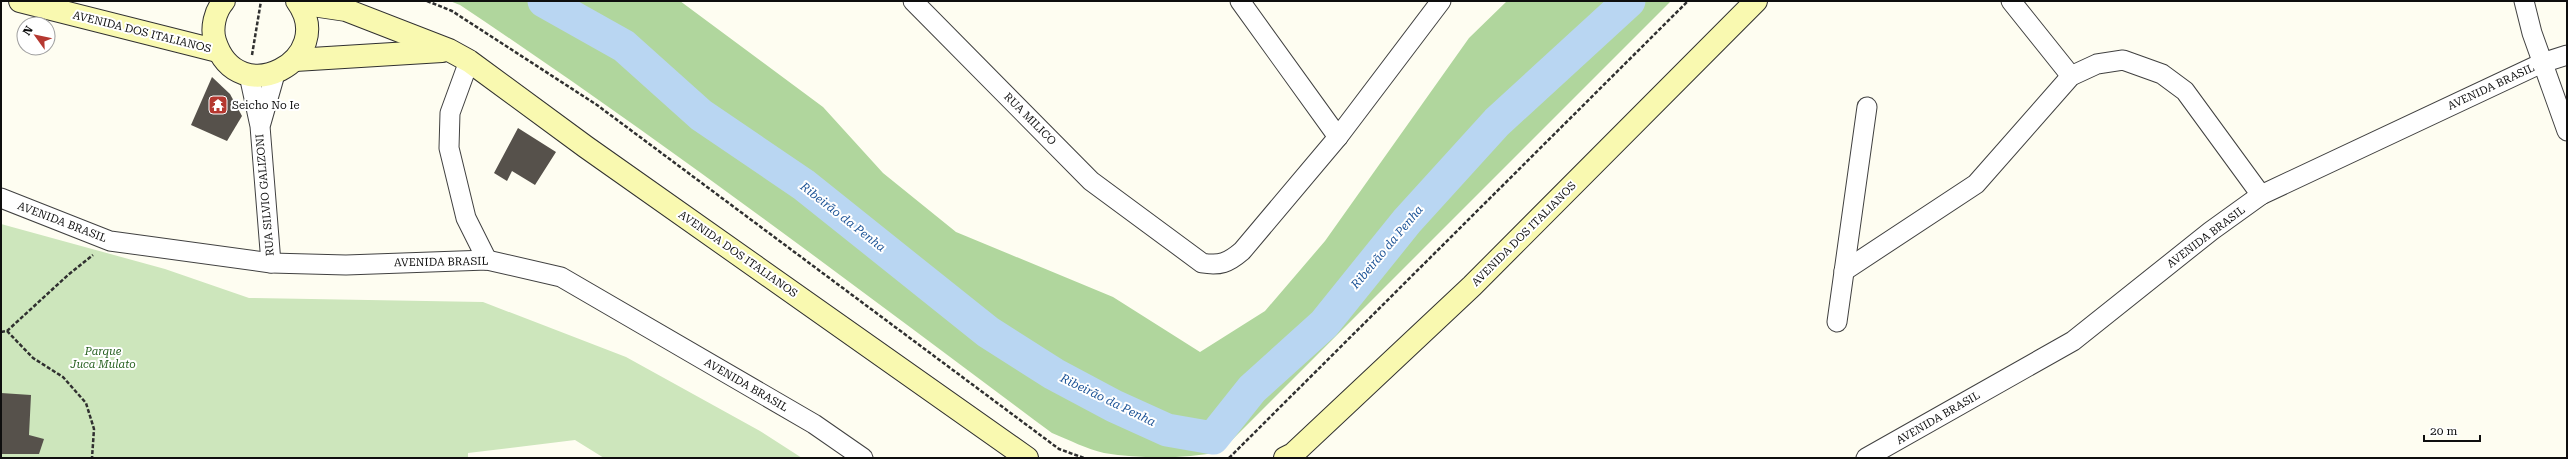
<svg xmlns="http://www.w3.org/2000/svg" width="2568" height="459" font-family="'Roboto Serif',serif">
<rect width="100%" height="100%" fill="#fefdf1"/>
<polygon fill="#cde6bc" points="1,224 165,269 249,298 483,302 626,357 760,431 802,458 604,458 575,440 468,453 468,458 1,458"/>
<path fill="#b0d69d" d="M450 1H680L823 107 883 173 956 232 1113 297 1200 352 1265 311 1325 241 1469 38 1507 1H1671L1220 452C1183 459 1142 459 1104 453 1087 449 1069 440 1052 433 857 288 663 140 460 5Z"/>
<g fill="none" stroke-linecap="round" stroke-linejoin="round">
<polyline stroke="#b9d6f2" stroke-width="33" points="544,1 624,46 701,115 804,185 988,332 1054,374 1114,406 1167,430 1213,438 1252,389 1324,324 1407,221 1497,122 1629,1"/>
</g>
<g fill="#56514b">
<polygon points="212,77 230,94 242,116 227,141 191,125"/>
<polygon points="518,128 556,152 535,185 512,171 507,181 494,173"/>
<polygon points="1,393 31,395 29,435 44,439 39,454 1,454"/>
</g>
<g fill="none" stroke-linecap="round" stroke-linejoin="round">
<g stroke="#414141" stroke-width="21">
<g id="street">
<path d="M913 1 1091 181 1202 263C1220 266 1228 263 1242 251L1338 137 1441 1"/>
<polyline points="1240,1 1338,137"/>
<polyline points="2011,1 2071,76"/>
<polyline points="2524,1 2532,33 2567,131"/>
<polyline points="469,61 450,113 449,148 466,218 487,260"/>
<polyline points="249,75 260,126 271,263"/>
<polyline points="261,123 275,74"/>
<polyline points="1,198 110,241 271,263 346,265 487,260 561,277 814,424 863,458"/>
<polyline points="1844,271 1976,184 2071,76 2097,64 2123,60 2162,74 2185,91 2261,195"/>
<polyline points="1837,322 1867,107"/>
<polyline points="1866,458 2073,341 2211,231 2261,195 2542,63 2567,55"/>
</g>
</g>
<g stroke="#303030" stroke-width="24">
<g id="secondary">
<polyline points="20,1 218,51"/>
<path d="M224 1C215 11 211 28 215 41 238 113 339 59 297 1"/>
<polyline points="299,3 346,10 449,50 469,61 586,147 1027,458"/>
<polyline points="295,60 442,51"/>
<polyline points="1285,458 1293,454 1472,286 1756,1"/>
</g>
</g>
<g stroke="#303030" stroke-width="2.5" stroke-dasharray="4 2" stroke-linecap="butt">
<polyline points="427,1 452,11 597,105 1059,449 1084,458"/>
<polyline points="252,55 261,1"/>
<polyline points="7,331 33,358 63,377 86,403 94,429 92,458"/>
<polyline points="1,332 7,331 68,275 93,255"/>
<polyline points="1229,458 1688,1"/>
</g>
<use href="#street" stroke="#fff" stroke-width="19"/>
<use href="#secondary" stroke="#f9f9b0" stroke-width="22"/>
</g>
<defs>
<g id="temple-square" transform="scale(1)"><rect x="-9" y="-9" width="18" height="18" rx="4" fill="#b53830" stroke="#fff"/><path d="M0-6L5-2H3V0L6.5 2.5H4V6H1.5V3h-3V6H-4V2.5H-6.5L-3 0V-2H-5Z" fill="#fff"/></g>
</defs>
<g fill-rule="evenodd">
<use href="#temple-square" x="218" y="105"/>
</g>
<g text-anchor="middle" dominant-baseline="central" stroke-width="4" stroke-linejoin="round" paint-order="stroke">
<g font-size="11" fill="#0e0e0e" stroke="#fff">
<text transform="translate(142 32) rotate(14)">AVENIDA DOS ITALIANOS</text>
<text transform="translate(2491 87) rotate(-25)">AVENIDA BRASIL</text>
<text transform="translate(1030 119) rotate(45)">RUA MILICO</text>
<text transform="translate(265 195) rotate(-95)">RUA SILVIO GALIZONI</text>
<text transform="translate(62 222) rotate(21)">AVENIDA BRASIL</text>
<text transform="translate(1524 234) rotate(-45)">AVENIDA DOS ITALIANOS</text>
<text transform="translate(2206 237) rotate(-37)">AVENIDA BRASIL</text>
<text transform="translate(738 254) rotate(35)">AVENIDA DOS ITALIANOS</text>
<text transform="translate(441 262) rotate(-1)">AVENIDA BRASIL</text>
<text transform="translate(746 385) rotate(30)">AVENIDA BRASIL</text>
<text transform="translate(1938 418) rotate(-30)">AVENIDA BRASIL</text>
</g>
<g font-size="11" fill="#0e0e0e" stroke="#fff" text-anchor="start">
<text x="232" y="105">Seicho No Ie</text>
</g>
<g font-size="11" font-style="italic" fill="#296223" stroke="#fff">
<text x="103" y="351">Parque<tspan x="103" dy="13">Juca Mulato</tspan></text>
</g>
<g font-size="12" font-style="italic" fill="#205698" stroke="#fff">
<text transform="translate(843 217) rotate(38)">Ribeirão da Penha</text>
<text transform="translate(1387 247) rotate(-50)">Ribeirão da Penha</text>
<text transform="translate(1108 400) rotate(26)">Ribeirão da Penha</text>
</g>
</g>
<rect width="2568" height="459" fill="none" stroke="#0e0e0e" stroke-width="4"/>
<g transform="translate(36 36) rotate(303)"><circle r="19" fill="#ffffff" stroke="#9f9f9f"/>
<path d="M0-3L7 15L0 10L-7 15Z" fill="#b53830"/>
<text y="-6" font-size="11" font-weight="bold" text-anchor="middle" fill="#0e0e0e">N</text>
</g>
<path d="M2424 435v6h56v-6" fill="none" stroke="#0e0e0e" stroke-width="2"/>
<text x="2430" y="435" font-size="12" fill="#0e0e0e" stroke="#ffffff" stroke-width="3" paint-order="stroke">20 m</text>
</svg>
